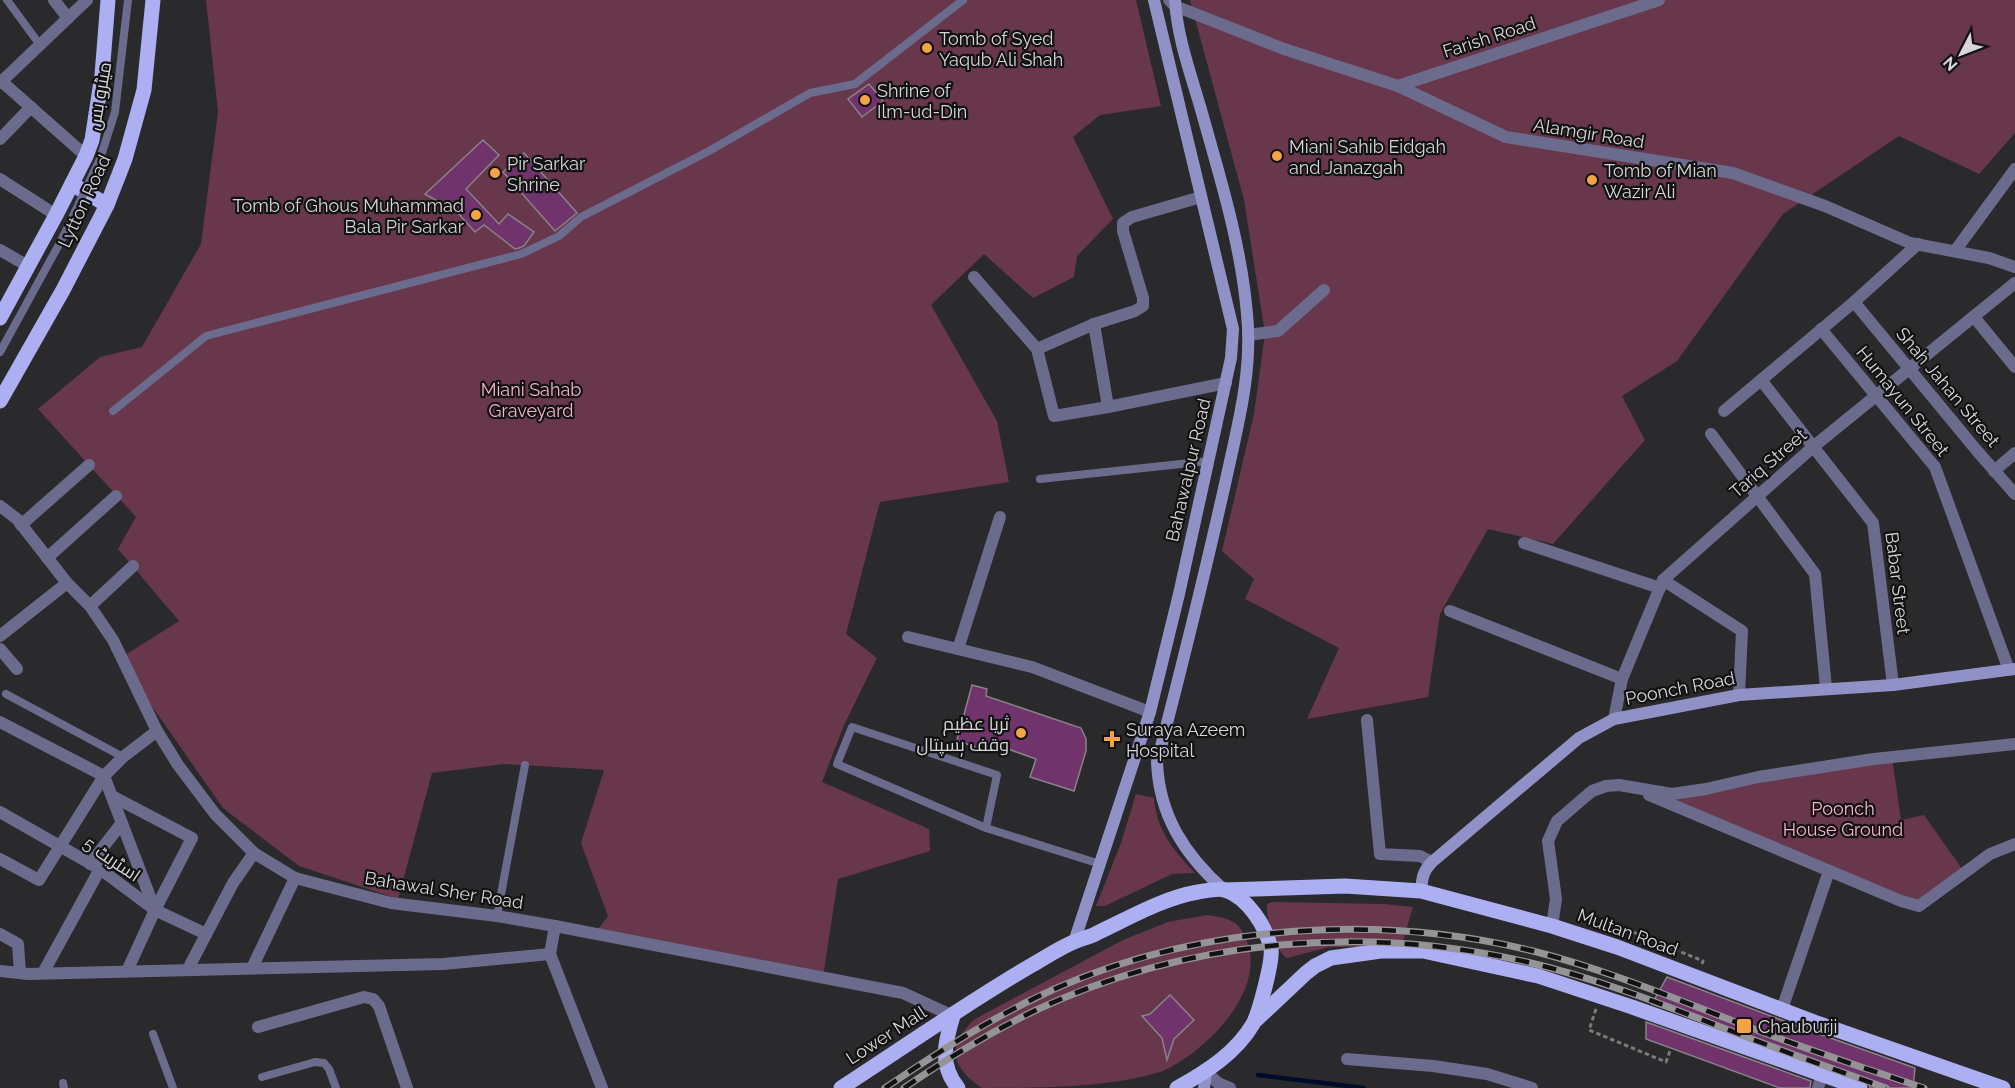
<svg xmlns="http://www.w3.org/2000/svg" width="2015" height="1088" font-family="Raleway,Cairo,sans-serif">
<rect width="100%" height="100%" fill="#2a292b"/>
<g fill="#69374b">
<polygon points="206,0 1136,0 1161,106 1100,115 1073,137 1113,219 1077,256 1074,277 1033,298 984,254 931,305 997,421 1009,482 880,502 846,634 877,658 845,723 822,782 929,829 930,851 838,879 823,977 595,933 608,916 581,843 604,770 504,764 432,773 398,899 299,866 223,808 119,659 179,621 118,549 136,517 38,409 100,357 142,347 201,244 218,112"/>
<polygon points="1190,0 2015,0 2015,133 1979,174 1899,136 1783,214 1677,361 1622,396 1645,440 1553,544 1488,529 1440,614 1428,697 1307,719 1339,648 1245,599 1254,579 1222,551 1254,414 1265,333 1244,200"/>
<polygon points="1892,757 1901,820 1924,815 1965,873 1919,906 1634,789 1673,794"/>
<path d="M1136 794 1154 798C1157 832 1173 849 1195 873L1172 874 1105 906H1096L1121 843Z"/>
<path d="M1272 902 1384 904 1413 907 1402 944 1388 947H1329L1287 958C1275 951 1266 917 1267 904Z"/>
<path d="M1207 915C1229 918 1241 921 1248 944 1264 995 1204 1052 1163 1071 1109 1088 1040 1088 982 1088 951 1068 946 1045 975 1019L1123 940 1168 922Z"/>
</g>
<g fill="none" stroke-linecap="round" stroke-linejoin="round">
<polyline stroke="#000c2b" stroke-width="4.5" points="1258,1075 1364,1088"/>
</g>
<g fill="#70336b" stroke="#868486" stroke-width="1.5">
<polygon points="869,84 883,101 862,117 848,99"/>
<polygon points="483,140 499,155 466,189 499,224 508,214 534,232 524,246 519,248 515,249 484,225 475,232 458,213 425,194"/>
<polygon points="524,153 577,213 555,231 503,172"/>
<polygon points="972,685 987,689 986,696 1081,728 1086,739 1086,751 1074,791 1030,777 1036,759 988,742 984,751 957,740"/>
<polygon points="1667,977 1811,1031 1915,1068 1913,1088 1870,1088 1868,1082 1863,1079 1652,1004"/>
<polygon points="1170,995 1194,1020 1174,1039 1167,1060 1162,1038 1142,1016 1150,1014"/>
<polygon points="1646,1022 1811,1081 1810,1088 1780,1088 1646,1039"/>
</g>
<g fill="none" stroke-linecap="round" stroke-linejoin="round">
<g stroke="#7b7a7c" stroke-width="3" stroke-dasharray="4.5 3" stroke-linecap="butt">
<polyline points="1621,932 1623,928 1703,961 1702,964"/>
<polyline points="1596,1009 1589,1030 1666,1062 1671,1048"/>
</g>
<g stroke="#6b6c8d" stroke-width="8">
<polyline points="7,0 40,45"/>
<polyline points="113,411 206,336 521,254 559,236 581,217 709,151 810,93 855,84 963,0"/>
<polyline points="1040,479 1209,461"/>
<polyline points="6,694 123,757"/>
<polyline points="986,828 997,775 852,727 837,764 986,828 1100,864"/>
<polyline points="497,916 525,765"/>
<polyline points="153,1034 173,1088"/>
<polyline points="262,1077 315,1062 324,1063 329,1069 336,1088"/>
<polyline points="63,1083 64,1088"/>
</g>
<g stroke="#6b6c8d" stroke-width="12">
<polyline points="54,0 68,18"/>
<polyline points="0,80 86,156"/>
<polyline points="0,83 87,0"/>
<polyline points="1398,86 1659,0"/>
<polyline points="0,139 31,107"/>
<polyline points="0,179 56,215"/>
<polyline points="0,250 28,266"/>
<polyline points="1955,251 2015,169"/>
<polyline points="974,277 1037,349 1054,416 1108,407 1226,383"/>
<polyline points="1854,302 1978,452 2015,494"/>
<polyline points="1974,317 2015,367"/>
<polyline points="1094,324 1108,407"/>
<polyline points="1821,329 1935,467 2009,670"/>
<polyline points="1248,335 1278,331 1324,290"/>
<polyline points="1037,349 1094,324 1135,311 1143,306 1143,298 1123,231 1123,223 1132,217 1201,197"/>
<polyline points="1761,380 1873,523 1893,685"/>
<polyline points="1724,411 1854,302 1918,244"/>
<polyline points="1711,434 1815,574 1826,688"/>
<polyline points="1994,471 2015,453"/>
<polyline points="21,525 89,465"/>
<polyline points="1524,543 1660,588"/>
<polyline points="47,558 116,496"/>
<polyline points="1663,580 1742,631 1739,695"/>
<polyline points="90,606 133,566"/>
<polyline points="1450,611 1622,679"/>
<polyline points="0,636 67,583"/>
<polyline points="908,637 1032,667 1150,712"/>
<polyline points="0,649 17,669"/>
<polyline points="958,649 1000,517"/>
<polyline points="1614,719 1622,679 1663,580 1813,447 2015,283"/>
<polyline points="1367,720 1380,854 1420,856 1432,862"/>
<polyline points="0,722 104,776 155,910 127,971"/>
<polyline points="1649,795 1901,901 1919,906 1990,854 2015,844"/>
<polyline points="112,796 192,838 155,910"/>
<polyline points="0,812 100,869 155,910 206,934"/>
<polyline points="0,859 39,880 104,776 123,757 157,731"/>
<polyline points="90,864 121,824"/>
<polyline points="1552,926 1556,899 1548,841 1557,821 1592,791 1606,786 1619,785 1672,794 1706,789 1758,777 1874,759 2015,744"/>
<polyline points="0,934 18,944 20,973"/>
<polyline points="550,954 602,1088"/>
<polyline points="252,968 295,878"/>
<polyline points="188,969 233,883 254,853"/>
<polyline points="0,971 28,974 443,964 550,954 555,926"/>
<polyline points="43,973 100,869"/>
<polyline points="1782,1009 1829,871"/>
<polyline points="258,1027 364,997 373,999 379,1006 407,1088"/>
<polyline points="1347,1059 1433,1066 1487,1074 1532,1088"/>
<polyline points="1206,1072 1218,1083 1230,1088"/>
<polyline points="1818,1088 1822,1074"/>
</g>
<g stroke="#6b6c8d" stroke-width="12">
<polyline points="1169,0 1175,6 1284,49 1398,86 1506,137 1733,173 1825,206 1910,243 1989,258 2015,267"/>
<polyline points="0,506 17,519 67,583 90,606 113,640 157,731 178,765 215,814 254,853 295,878 391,903 497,916 555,926 903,993 953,1016"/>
</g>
<g stroke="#9092c7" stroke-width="12">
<path d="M1175 0C1177 36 1190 72 1200 106 1219 174 1241 243 1247 314 1253 372 1237 428 1225 484 1204 577 1181 670 1157 762 1159 816 1185 855 1224 890"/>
<path d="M1421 891C1422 878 1423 871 1432 862L1579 738 1614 719 1739 695 1893 685 2015 669"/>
<polyline points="1074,942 1150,712 1179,594 1231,358 1233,329 1154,0"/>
<polyline points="1204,1088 1206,1072"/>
</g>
<g stroke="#adaff3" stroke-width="15">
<polyline points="72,184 107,205"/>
<polyline points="0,318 56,215 86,156 92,140 102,75 108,0"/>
<polyline points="0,401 63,290 107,205 125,159 144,90 153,0"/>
<polyline points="1224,890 1345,886 1421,891 1552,926 1617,947 1814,1022 2003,1088"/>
<path d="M953 1016C945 1042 939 1065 958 1088"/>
<polyline points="1256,1020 1306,973 1315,966 1331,958 1381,951 1423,951 1538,976 1632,1007 1860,1088"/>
<path d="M841 1088C904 1047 967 1003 1032 965 1046 957 1061 947 1076 941 1083 938 1091 937 1097 933 1129 918 1163 898 1198 892 1205 891 1218 888 1225 890 1248 898 1266 926 1271 949 1273 961 1259 1013 1253 1024 1236 1053 1206 1072 1177 1088"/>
</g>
<g stroke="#949395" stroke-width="7">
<g id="rail">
<path d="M885 1088C931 1057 977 1027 1027 1002 1178 926 1369 911 1533 951 1612 971 1687 1004 1762 1032 1815 1052 1870 1070 1924 1088"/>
<path d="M904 1088C945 1060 989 1033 1034 1011 1186 939 1364 924 1527 962 1600 979 1669 1007 1739 1034 1787 1053 1837 1070 1886 1088"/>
</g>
</g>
<use href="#rail" stroke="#121213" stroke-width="4.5" stroke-dasharray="14" stroke-linecap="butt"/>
<polyline stroke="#6b6c8d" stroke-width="8" points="0,352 62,239 100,159 115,112 128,0"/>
</g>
<g fill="#f4a443" stroke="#121213" stroke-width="2">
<circle cx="927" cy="48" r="6"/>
<circle cx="865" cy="100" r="6"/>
<circle cx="1277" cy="156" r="6"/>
<circle cx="495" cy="173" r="6"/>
<circle cx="1592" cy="180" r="6"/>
<circle cx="476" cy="215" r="6"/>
<circle cx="1021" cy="733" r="6"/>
<path d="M1109 730h6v6h6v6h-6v6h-6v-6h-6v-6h6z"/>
<rect x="1736" y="1018" width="16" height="16" rx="3"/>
</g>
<g text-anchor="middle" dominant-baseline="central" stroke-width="4.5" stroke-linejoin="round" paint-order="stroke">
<g font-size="18" fill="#d6d5d7" stroke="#121213">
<text transform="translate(1489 37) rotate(-18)">Farish Road</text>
<text transform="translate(99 96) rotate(-80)">میٹرو بس</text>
<text transform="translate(1589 133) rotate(9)">Alamgir Road</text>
<text transform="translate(84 201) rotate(-65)">Lytton Road</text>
<text transform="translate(1948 387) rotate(50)">Shah Jahan Street</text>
<text transform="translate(1903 401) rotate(51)">Humayun Street</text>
<text transform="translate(1768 463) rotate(-41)">Tariq Street</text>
<text transform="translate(1188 470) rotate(-77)">Bahawalpur Road</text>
<text transform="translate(1898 583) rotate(83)">Babar Street</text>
<text transform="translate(1680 688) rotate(-11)">Poonch Road</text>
<text transform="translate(112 859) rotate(34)">اسٹریٹ 5</text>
<text transform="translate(444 890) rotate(9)">Bahawal Sher Road</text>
<text transform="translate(1628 932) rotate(20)">Multan Road</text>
<text transform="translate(886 1035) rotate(-33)">Lower Mall</text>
</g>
<g font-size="18" fill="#d6d5d7" stroke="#121213" text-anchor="start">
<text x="939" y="38">Tomb of Syed<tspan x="939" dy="21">Yaqub Ali Shah</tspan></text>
<text x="877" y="90">Shrine of<tspan x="877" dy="21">Ilm-ud-Din</tspan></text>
<text x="1289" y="146">Miani Sahib Eidgah<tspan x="1289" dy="21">and Janazgah</tspan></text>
<text x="507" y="163">Pir Sarkar<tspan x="507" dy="21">Shrine</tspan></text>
<text x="1604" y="170">Tomb of Mian<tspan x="1604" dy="21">Wazir Ali</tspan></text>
<text x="464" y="205" text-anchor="end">Tomb of Ghous Muhammad<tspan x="464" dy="21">Bala Pir Sarkar</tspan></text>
<text x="1009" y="723" text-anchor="end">ثریا عظیم<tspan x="1009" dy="21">وقف ہسپتال</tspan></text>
<text x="1126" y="729">Suraya Azeem<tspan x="1126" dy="21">Hospital</tspan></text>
<text x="1758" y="1026">Chauburji</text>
</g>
<g font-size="18" fill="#f7b2cc" stroke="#121213">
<text x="531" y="389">Miani Sahab<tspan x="531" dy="21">Graveyard</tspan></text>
<text x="1843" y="808">Poonch<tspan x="1843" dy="21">House Ground</tspan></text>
</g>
</g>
<g transform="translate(1961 54) rotate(228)" stroke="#121213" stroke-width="4.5" paint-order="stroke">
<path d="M0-4.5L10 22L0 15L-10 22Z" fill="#d6d5d7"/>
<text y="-9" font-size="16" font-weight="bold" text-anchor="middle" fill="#d6d5d7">N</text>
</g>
</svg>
